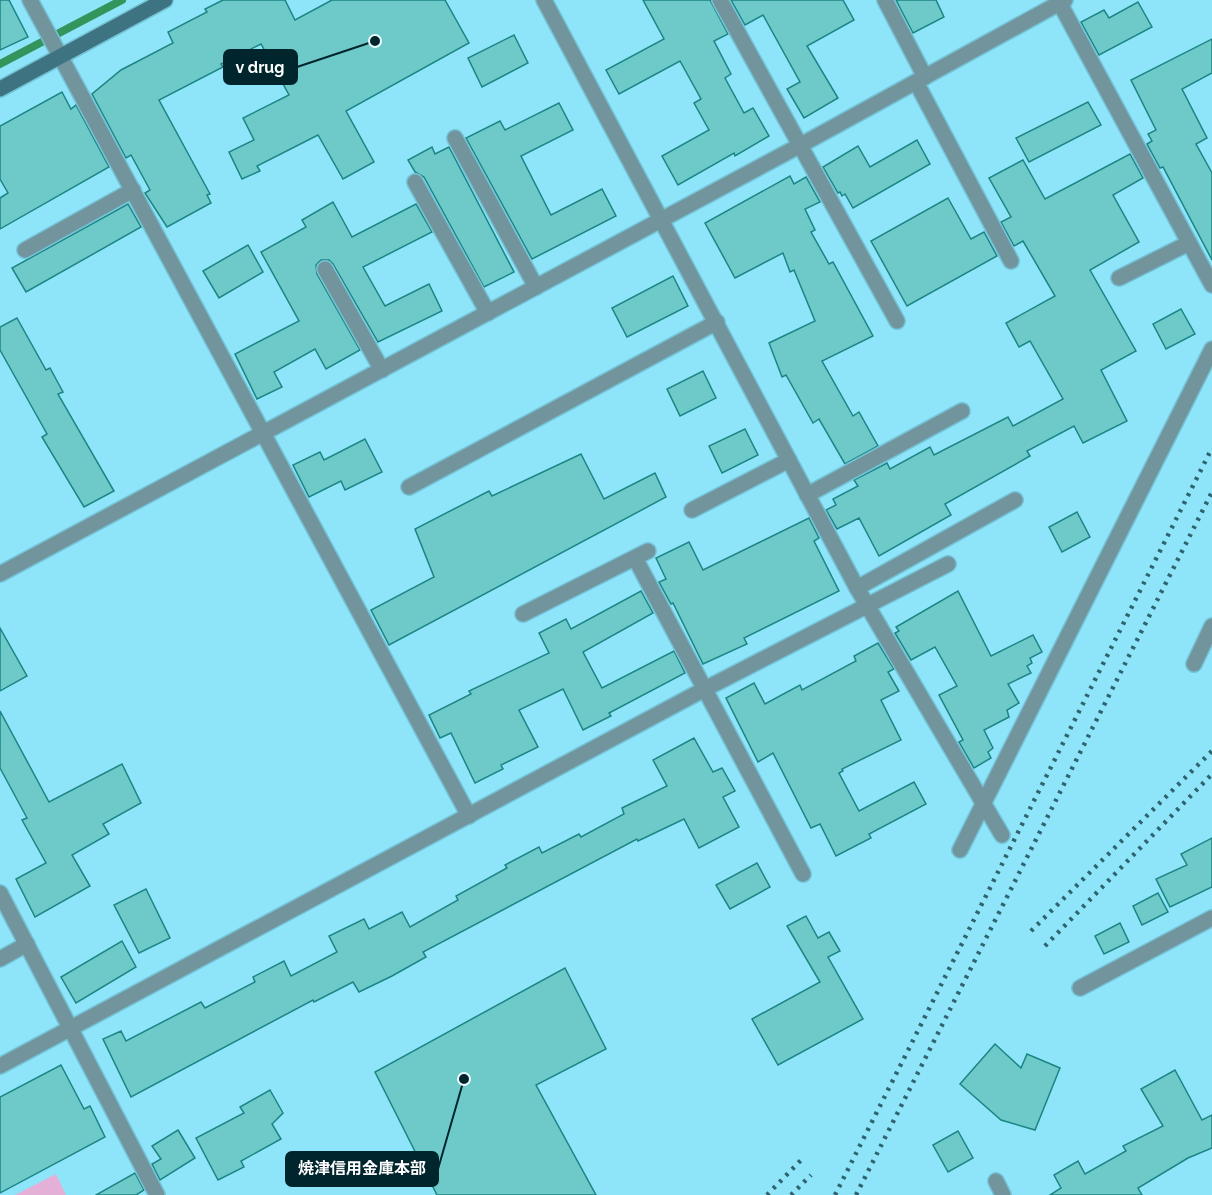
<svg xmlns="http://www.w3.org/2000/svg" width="1212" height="1195" font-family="Raleway,'Noto Sans JP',sans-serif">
<rect width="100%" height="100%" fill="#8ee5fa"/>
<polygon fill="#e4b0d8" points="56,1174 66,1195 15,1195"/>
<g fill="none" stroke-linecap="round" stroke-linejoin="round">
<polyline stroke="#33945c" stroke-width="8" points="0,64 122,0"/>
</g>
<g fill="#6dcac9" stroke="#1c8584" stroke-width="1.5">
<polygon points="0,0 9,0 28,37 0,50"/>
<polygon points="223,0 285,0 295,20 332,0 445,0 469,43 346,111 374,162 343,179 318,135 257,166 260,171 242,179 229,152 254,140 243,118 289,95 261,44 221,64 223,67 159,100 210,194 207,195 211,203 167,227 145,193 150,190 131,155 126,158 92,94 121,70 173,43 168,32 207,12 205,9"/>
<polygon points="643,0 710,0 728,34 714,41 731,74 725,78 744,113 753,108 769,136 735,156 734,153 678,185 662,156 709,130 694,103 701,99 680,61 619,94 606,70 664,39"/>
<polygon points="731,0 843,0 854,20 807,46 838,98 804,118 787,89 800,82 763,15 745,25"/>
<polygon points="896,0 936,0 944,17 913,33"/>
<polygon points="1138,2 1152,27 1099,55 1081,22 1104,10 1109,18"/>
<polygon points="514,35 528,63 482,87 468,58"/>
<polygon points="1212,39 1212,73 1182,89 1207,138 1196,144 1212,173 1212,260 1163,167 1160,168 1147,144 1152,141 1148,134 1156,130 1131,80"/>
<polygon points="62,92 71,109 76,105 109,167 0,229 0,198 8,193 0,179 0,126"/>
<polygon points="1088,102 1101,125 1029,162 1016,138"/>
<polygon points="559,103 573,130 521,156 551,215 602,189 616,216 532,259 466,138 500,121 505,130"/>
<polygon points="917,140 930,164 853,208 845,194 842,196 840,192 838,193 823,167 858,146 870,167"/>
<polygon points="432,147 435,154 449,147 514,272 484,287 424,177 415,172 408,160"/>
<polygon points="1130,154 1143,178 1113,195 1139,242 1090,270 1136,351 1101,370 1127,421 1083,443 1074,426 1027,451 1030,456 945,504 951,515 879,556 859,518 837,529 826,510 836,505 833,499 858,486 854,480 887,463 890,469 930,447 934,455 1008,417 1013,426 1063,399 1030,341 1019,347 1006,323 1055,296 1023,241 1014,246 1001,222 1011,217 989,178 1023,160 1045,199"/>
<polygon points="790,176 794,184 806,177 820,202 805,209 815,230 811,232 829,264 833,262 873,336 822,361 853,416 859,412 878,446 845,464 819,419 813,423 786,375 782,377 769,343 815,321 794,270 790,272 783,253 735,278 705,223"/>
<polygon points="948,198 971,239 984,232 997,256 907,306 871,241"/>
<polygon points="333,202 352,237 416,204 432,232 363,267 385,306 429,284 442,311 378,342 333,264 329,260 321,260 316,265 317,274 360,350 326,369 315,349 274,372 282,387 257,399 235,354 299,321 261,252 306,227 302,220"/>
<polygon points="128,204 141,227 26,292 12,268"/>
<polygon points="248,245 263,272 219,298 203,271"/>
<polygon points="673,276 688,306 627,337 612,308"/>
<polygon points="1181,309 1195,334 1166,349 1153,324"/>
<polygon points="17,318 46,370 50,368 63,392 58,394 114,491 84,507 42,437 47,434 0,350 0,327"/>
<polygon points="703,371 716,398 680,416 667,389"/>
<polygon points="745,429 758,455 722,473 709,446"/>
<polygon points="365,439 382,472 345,490 341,481 309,497 293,465 320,452 324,460"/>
<polygon points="581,454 604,499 655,473 666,497 389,645 371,610 434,577 415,529 489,491 492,496"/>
<polygon points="1077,512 1090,537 1062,552 1049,527"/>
<polygon points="809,518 819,538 814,541 839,591 744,638 747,644 703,664 673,603 671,604 659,582 666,579 656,558 689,542 703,570"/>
<polygon points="641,591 653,613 583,652 602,688 674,651 685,673 609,713 611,716 583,730 563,689 519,710 538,747 501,765 503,769 475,783 451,733 440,738 429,715 471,694 469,691 549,653 539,633 566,619 571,629"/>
<polygon points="958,591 991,656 1033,635 1042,652 1030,658 1032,663 1027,666 1031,673 1008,684 1019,703 1007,710 1009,717 984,730 993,748 988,752 991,758 974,768 959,742 963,740 939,695 957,686 935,647 911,660 895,633 899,631 896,627"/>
<polygon points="0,628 27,676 0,691"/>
<polygon points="878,643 894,669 888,672 899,691 881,700 901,740 842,769 843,771 839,773 859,811 914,782 926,804 869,834 871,838 836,856 820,824 811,828 773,753 758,762 726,698 754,683 765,704 800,685 802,690 856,661 854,656"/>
<polygon points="0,711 49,802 122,764 141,803 103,824 109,834 72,855 90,886 35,917 16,879 46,863 22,820 27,818 0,768"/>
<polygon points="694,738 713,772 722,768 735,791 723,797 739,827 699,848 684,819 638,841 637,839 423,952 426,957 392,976 359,992 353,982 314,1002 313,1000 131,1097 103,1039 121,1031 126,1041 201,1002 205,1008 255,982 253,977 284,961 291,976 337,952 329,936 364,919 369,929 402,912 410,927 458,900 456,896 507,868 505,865 539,847 542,853 579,834 581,837 624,814 622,808 667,786 653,760"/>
<polygon points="1212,838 1212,887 1170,907 1156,879 1187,865 1181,854"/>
<polygon points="757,863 770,887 730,909 716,885"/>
<polygon points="146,889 170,938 139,953 114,905"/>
<polygon points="1158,893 1168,912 1142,925 1133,906"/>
<polygon points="806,916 818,938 829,932 840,951 828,957 863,1019 778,1065 752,1019 820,982 787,926"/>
<polygon points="1120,923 1129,942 1104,954 1095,936"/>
<polygon points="122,941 136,967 76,1003 61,977"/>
<polygon points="565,968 606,1049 536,1085 596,1195 437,1195 375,1072"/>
<polygon points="995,1044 1021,1068 1027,1054 1060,1068 1035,1130 1001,1120 960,1084"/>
<polygon points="61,1065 84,1109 90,1106 105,1137 0,1193 0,1097"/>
<polygon points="1175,1070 1202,1120 1212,1115 1212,1148 1188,1158 1138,1188 1142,1195 1050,1195 1061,1188 1054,1175 1078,1161 1085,1174 1126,1151 1123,1146 1163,1126 1141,1089"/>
<polygon points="270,1090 283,1113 272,1124 281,1139 241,1161 244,1167 218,1180 196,1138 244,1113 240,1107"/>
<polygon points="178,1130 195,1158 160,1180 152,1164 161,1159 152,1146"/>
<polygon points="958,1131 973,1158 948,1172 933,1145"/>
<polygon points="135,1173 144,1190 136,1195 96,1195"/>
</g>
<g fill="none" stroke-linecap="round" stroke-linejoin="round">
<g stroke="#74c2d5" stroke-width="18">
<g id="street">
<polyline points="30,0 469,816"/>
<polyline points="544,0 857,588 1002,835"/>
<polyline points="720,0 897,321"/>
<polyline points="885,0 925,77"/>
<polyline points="1058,0 1212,285"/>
<polyline points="916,82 1011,261"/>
<polyline points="455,138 536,287"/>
<polyline points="415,182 488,313"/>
<polyline points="25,250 133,190"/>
<polyline points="325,269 382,370"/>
<polyline points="1119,278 1189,243"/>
<polyline points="409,487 717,322"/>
<polyline points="807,495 962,411"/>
<polyline points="692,510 789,460"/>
<polyline points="635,558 803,874"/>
<polyline points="0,574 799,146 1065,0"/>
<polyline points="857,588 1015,500"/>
<polyline points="523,614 648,551"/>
<polyline points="1194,664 1212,626"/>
<polyline points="960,850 1212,349"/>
<polyline points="0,893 157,1195"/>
<polyline points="0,959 27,944"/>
<polyline points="1080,988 1212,918"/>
<polyline points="0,1066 703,690 948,564"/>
<polyline points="996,1181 1003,1195"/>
</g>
</g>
<g stroke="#74c2d5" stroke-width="18">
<polyline id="secondary" points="0,89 165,0"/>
</g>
<use href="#street" stroke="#72949d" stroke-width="15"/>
<use href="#secondary" stroke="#3e7481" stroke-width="15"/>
<g stroke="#2e636f" stroke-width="4.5" stroke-dasharray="3 6" stroke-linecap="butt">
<polyline points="1031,931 1212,751"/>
<polyline points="1045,946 1212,774"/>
<polyline points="767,1195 804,1157"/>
<polyline points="791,1195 811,1175"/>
<polyline points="835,1195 1212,448"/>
<polyline points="856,1195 1212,492"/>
</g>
</g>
<path fill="none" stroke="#00252d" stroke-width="2" d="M375 41L297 67M464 1079L438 1169"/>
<g fill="#00252d" stroke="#eafafe" stroke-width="2">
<circle cx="375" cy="41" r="6"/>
<circle cx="464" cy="1079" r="6"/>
</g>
<g fill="#00252d" stroke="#00252d" stroke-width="2">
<rect x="224" y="50" width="73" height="34" rx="6"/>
<rect x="286" y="1152" width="152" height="34" rx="6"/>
</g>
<g font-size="16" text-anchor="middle" font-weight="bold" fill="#fff">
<text x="260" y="73">v drug</text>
<text x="362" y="1174">焼津信用金庫本部</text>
</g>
</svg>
